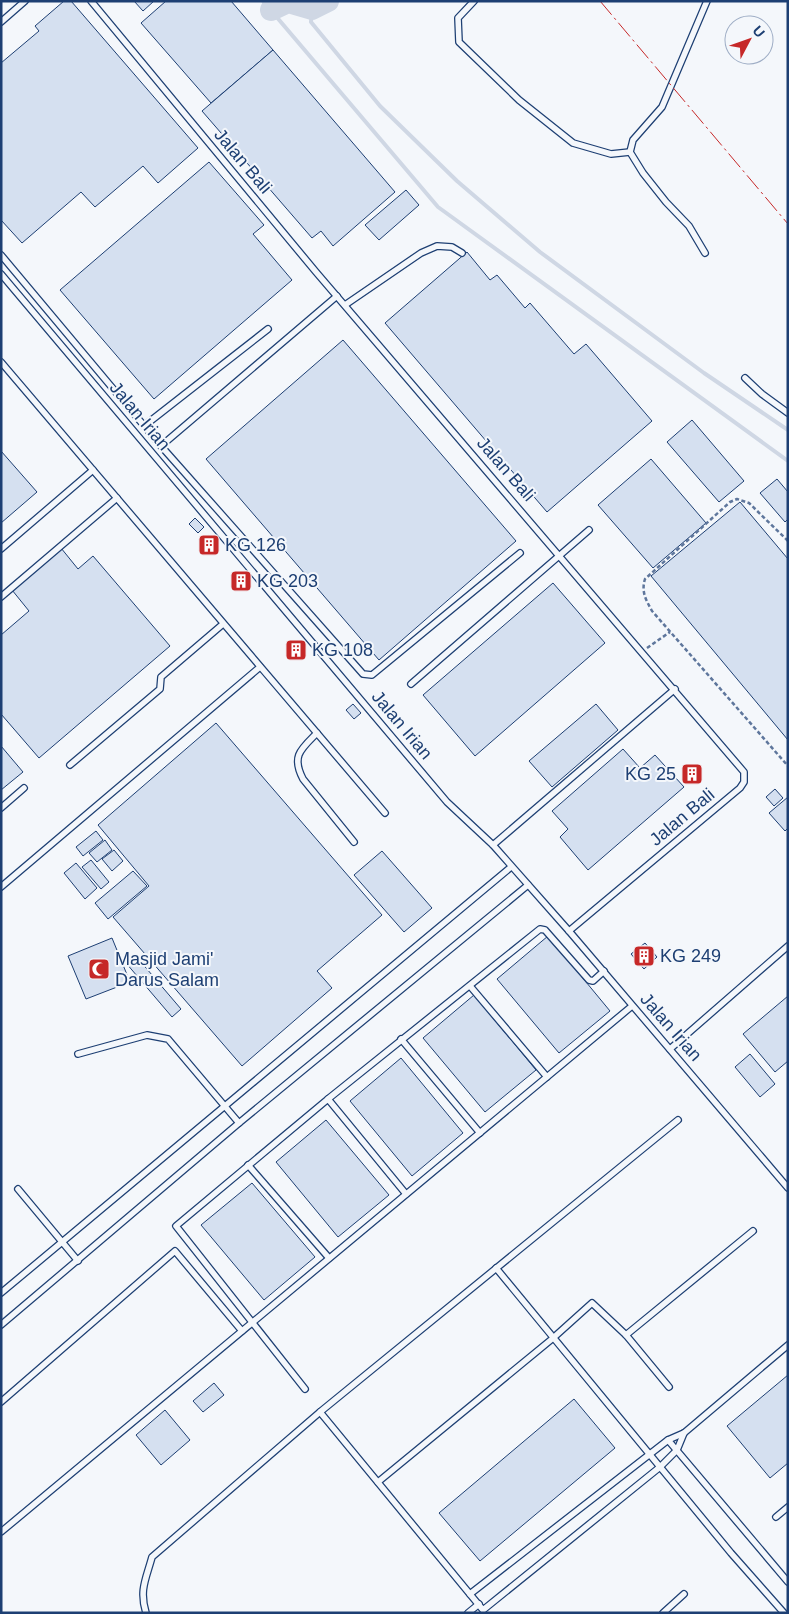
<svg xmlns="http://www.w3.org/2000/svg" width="789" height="1614" font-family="Helvetica,sans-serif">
<rect width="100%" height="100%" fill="#f4f7fb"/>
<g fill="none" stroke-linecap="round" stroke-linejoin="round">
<g stroke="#cfd7e4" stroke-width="4">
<polyline points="263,1 438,207 788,461"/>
<polyline points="287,1 288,2"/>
<polyline points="302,6 304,1"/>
<polyline points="312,9 311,22 380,106 457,181 540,252 704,373 788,430"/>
</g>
<polyline stroke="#cfd7e4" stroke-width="22" points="271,10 288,2 312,9 328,1"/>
</g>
<g fill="#d5e0f0" stroke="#1d3f73">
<polygon points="64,1 71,1 198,148 158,183 143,166 95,207 81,192 22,243 1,220 1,63 39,31 35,26"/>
<polygon points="134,1 154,1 143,11"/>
<polygon points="166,1 231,1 273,50 211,103 141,23"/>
<polygon points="273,50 395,192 333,246 321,231 312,238 202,111"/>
<polygon points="209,162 264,225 253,234 292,280 154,399 60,290"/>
<polygon points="406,190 419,205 379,240 365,225"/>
<polygon points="467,252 490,280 497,275 525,308 530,303 574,354 586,344 652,421 547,512 385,323"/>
<polygon points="343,340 516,541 379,660 206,459"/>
<polygon points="692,420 744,481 719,502 667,442"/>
<polygon points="1,451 37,492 1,523"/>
<polygon points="651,459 706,523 653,568 598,505"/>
<polygon points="777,479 788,492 788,519 785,522 760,493"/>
<polygon points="740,502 788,559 788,740 651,576"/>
<polygon points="195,518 204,527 198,533 189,524"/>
<polygon points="209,535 218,546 210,554 200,543"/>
<polygon points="61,548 78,569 93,556 170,646 39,758 1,714 1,635 29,611 12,590"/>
<polygon points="242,574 248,581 239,588 233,582"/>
<polygon points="553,583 605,643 475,756 423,695"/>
<polygon points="297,644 302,650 295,656 290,650"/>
<polygon points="353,704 361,713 354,719 346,710"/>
<polygon points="596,704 618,730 552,787 529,761"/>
<polygon points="216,723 382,915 317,971 332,988 242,1066 113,917 149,886 98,825"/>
<polygon points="1,746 23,772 1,790"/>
<polygon points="623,749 640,768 655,755 684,787 588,870 560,837 568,829 552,811"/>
<polygon points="690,765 701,777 693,783 683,771"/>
<polygon points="775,789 783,798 774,806 766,797"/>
<polygon points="788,797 788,828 785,831 769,813"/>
<polygon points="96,831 103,840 83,856 76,847"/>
<polygon points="105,840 112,850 97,862 89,853"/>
<polygon points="114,850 123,861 112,871 102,859"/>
<polygon points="382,851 432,908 404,932 354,875"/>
<polygon points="91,860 109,882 101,889 82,867"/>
<polygon points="76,863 97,888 85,899 64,873"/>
<polygon points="133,871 147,886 108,919 95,903"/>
<polygon points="548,936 610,1011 559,1053 497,979"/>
<polygon points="112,938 130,982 86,999 68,956"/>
<polygon points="645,943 657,957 644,969 631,954"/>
<polygon points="135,955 181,1009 172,1017 126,963"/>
<polygon points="474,995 536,1070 485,1112 423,1038"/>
<polygon points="788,996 788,1061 775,1072 743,1034"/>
<polygon points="750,1054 775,1084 760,1097 735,1067"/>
<polygon points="401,1058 463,1133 412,1176 350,1101"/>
<polygon points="326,1120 389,1195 338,1237 276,1162"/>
<polygon points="252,1183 315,1257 264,1300 201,1225"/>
<polygon points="788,1375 788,1463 770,1478 727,1426"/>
<polygon points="214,1383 224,1395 203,1412 193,1401"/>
<polygon points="574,1399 615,1448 480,1561 439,1513"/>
<polygon points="165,1410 190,1440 161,1465 136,1435"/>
</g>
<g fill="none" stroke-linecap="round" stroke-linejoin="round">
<g stroke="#1d3f73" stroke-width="8">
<g id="service">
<polyline points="91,1 316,272 744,772 744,782 740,788 569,931"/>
<polyline points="474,1 458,18 459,42 519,100 573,143 611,154 630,152"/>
<polyline points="1,22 25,1"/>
<polyline points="705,253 689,226 666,202 643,173 630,152 633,140 662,107 707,1"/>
<polyline points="1,255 161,446 363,674 372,675 520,553"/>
<polyline points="1,274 447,802 493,845 569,931 788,1188"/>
<polyline points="345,305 421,253 437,246 452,247 462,253"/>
<polyline points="1,362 385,813"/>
<polyline points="745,378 762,394 788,413"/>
<polyline points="144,426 268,329"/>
<polyline points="161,446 337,296"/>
<polyline points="1,549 93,470"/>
<polyline points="1,597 117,498"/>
<polyline points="411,684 589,530"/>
<path d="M317 733C301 749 291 756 303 779L354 842"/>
<polyline points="70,765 160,689 161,677 223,624"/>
<polyline points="1,808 24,788"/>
<polyline points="493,845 675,689"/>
<polyline points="1,887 260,667"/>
<polyline points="470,986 547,1077"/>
<polyline points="401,1039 480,1133"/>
<polyline points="670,1049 788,946"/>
<polyline points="78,1054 147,1035 168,1039 239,1123"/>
<polyline points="328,1099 540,929 545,930 589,980 593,981 604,971"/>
<polyline points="248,1165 329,1258"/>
<polyline points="18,1189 78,1261"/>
<polyline points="496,1268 731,1553 784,1613"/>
<polyline points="1,1293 511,867"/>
<polyline points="1,1325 239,1123 528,885"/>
<polyline points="626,1335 753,1231"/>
<polyline points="305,1389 176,1226 328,1099 406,1194"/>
<polyline points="1,1402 175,1251 242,1331"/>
<polyline points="320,1412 483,1610 660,1467 677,1450 684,1433"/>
<polyline points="668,1440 788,1582"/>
<polyline points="378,1482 552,1339 592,1303 626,1335 669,1387"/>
<polyline points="776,1517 788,1507"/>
<polyline points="1,1532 632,1006"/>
<polyline points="470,1594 668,1440 684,1433 788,1345"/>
<path d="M146 1613C139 1590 146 1579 152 1557L320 1412 678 1120"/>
<polyline points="468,1613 479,1604"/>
<polyline points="663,1613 684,1594"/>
</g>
</g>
<g stroke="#5e769c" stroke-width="2.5" stroke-dasharray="4 2.5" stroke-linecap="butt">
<path d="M788 541 749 503 737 499 730 502 645 579C641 592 646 600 652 611L788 766"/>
<polyline points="647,648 670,632"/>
</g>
<use href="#service" stroke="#f4f7fb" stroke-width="5.5"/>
<polyline stroke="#c62828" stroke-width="1" stroke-dasharray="18 4 2.5 4" stroke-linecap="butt" points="600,1 788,224"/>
</g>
<defs>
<g id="building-square" transform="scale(1.125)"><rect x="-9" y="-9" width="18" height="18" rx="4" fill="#c62828" stroke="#f4f7fb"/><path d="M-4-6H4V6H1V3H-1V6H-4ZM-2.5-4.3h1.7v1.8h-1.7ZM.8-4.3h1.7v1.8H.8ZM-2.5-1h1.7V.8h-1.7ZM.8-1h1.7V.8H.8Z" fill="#fff"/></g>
<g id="mosque-square" transform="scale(1.125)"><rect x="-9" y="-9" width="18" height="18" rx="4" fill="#c62828" stroke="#f4f7fb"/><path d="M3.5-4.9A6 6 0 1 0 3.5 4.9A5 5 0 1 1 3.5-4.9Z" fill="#fff"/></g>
</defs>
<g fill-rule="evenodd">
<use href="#building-square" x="209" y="545"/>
<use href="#building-square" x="241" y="581"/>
<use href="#building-square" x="296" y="650"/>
<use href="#building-square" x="692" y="774"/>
<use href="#building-square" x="644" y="956"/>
<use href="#mosque-square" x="99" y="969"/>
</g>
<g text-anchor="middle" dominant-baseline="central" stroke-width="4" stroke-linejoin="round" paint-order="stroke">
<g font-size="18" fill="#1d3f73" stroke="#f4f7fb">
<text transform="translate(243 161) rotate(50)">Jalan Bali</text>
<text transform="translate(140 416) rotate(50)">Jalan Irian</text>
<text transform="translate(506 469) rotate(49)">Jalan Bali</text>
<text transform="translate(402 725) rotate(50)">Jalan Irian</text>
<text transform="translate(682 817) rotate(-40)">Jalan Bali</text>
<text transform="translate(671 1027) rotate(49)">Jalan Irian</text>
</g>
<g font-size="18" fill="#1d3f73" stroke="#f4f7fb" text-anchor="start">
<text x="225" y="545">KG 126</text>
<text x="257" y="581">KG 203</text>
<text x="312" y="650">KG 108</text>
<text x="676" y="774" text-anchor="end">KG 25</text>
<text x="660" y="956">KG 249</text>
<text x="115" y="959">Masjid Jami'<tspan x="115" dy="21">Darus Salam</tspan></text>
</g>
</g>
<rect width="789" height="1614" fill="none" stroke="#1d3f73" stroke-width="5"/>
<g transform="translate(749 40) rotate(49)"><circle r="24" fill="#f4f7fb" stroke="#9eadc5"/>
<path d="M0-4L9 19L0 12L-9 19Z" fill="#c62828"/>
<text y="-8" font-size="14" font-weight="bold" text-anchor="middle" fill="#1d3f73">U</text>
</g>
</svg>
